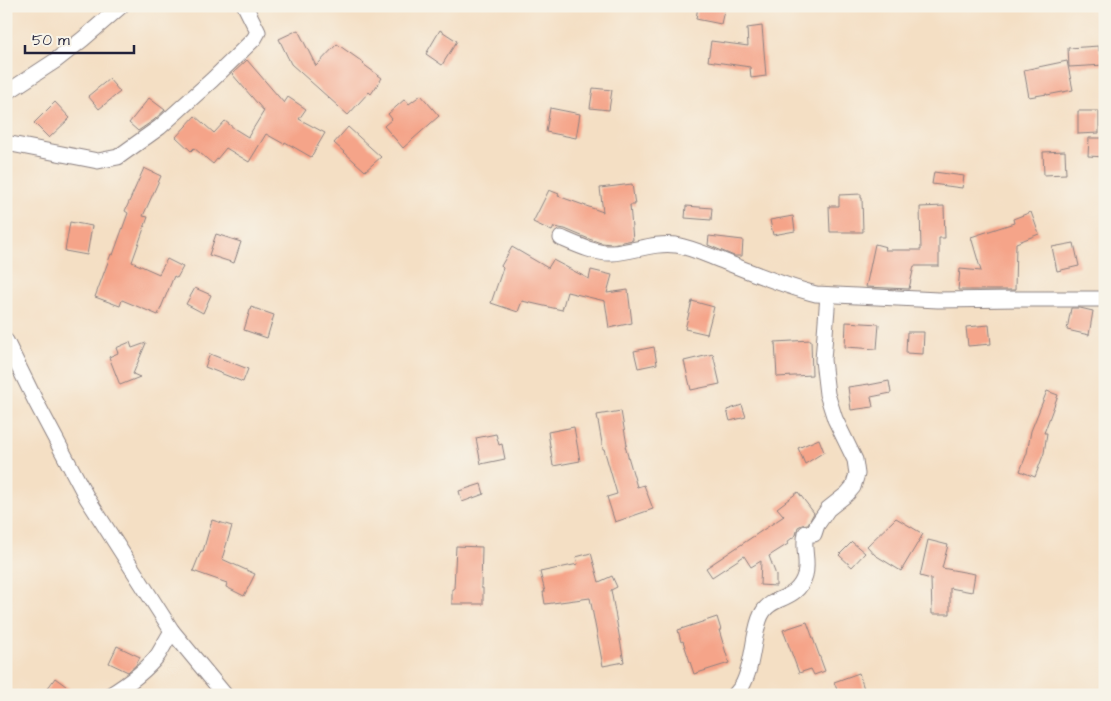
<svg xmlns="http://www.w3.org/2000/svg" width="1111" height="701" font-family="'Architects Daughter',sans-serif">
<rect width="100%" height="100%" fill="#f7f3e8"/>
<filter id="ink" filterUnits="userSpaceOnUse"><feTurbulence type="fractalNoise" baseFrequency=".02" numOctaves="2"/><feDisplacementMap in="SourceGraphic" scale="10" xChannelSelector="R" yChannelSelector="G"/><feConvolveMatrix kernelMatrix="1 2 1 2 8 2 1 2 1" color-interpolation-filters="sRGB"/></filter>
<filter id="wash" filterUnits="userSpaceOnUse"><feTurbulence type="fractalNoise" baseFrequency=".0096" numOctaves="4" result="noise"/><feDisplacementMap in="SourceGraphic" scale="20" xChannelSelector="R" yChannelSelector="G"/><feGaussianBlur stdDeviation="1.12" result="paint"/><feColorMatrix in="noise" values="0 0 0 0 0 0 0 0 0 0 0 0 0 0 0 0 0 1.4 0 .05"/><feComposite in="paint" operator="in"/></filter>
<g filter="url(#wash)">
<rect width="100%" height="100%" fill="#f4dfc4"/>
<g id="blocks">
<g fill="#f5a489">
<polygon points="698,6 725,6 721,24 696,19"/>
<polygon points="762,26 766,76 751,78 750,67 708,61 711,41 748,46 747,28"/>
<polygon points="298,30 316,66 337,44 364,63 363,64 382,78 371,94 369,92 348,115 291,64 279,39"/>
<polygon points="440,30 457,41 442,65 426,54"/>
<polygon points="1099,46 1099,51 1105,52 1105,65 1069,67 1068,48"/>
<polygon points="247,60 284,103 288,97 306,109 299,119 325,133 311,157 285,142 284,144 266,134 249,162 226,148 213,164 194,148 191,151 176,137 195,116 214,133 225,121 235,129 248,137 264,111 232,74"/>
<polygon points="1067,61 1073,90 1047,95 1047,94 1029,97 1024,70"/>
<polygon points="109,79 120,92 99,109 88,96"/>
<polygon points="593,88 612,90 609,110 590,108"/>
<polygon points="421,95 439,116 403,148 384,126 392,119 388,114 405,99 409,104"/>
<polygon points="149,98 165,110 154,120 138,131 129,123"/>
<polygon points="55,102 70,118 49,138 34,123"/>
<polygon points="550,108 580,114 576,138 546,132"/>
<polygon points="1078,111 1099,111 1099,133 1078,134"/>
<polygon points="348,127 381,157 365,171 334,143"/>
<polygon points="1089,138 1105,138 1105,157 1088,156"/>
<polygon points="1065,151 1066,174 1044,175 1043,152"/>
<polygon points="144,168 161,176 143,216 148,217 132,262 159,274 167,259 183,267 177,278 174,276 158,315 122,300 120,306 95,297 111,254 113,255 128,213 125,211"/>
<polygon points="934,172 964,176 962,188 932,184"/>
<polygon points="632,184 635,205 630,205 633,240 612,244 601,243 589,239 565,229 554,227 552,231 533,222 549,190 559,194 558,196 603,212 600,188"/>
<polygon points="861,194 861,198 862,198 863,232 830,232 829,206 839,206 839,195"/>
<polygon points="686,206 712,208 711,220 685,218"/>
<polygon points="944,206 945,238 939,238 939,266 914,266 909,289 866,287 875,244 886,247 885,250 921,250 920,207"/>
<polygon points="1031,212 1039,234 1016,243 1015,290 958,290 960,269 981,271 971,237 1014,223 1013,219"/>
<polygon points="793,216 795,231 773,235 770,220"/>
<polygon points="70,222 92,226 87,255 65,251"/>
<polygon points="216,234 241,242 234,263 209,255"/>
<polygon points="709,236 743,240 742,256 734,256 708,245"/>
<polygon points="1074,243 1079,266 1057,271 1052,247"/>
<polygon points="512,247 548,268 553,260 589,279 591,270 612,275 607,293 628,290 632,323 609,328 605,301 567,292 562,310 522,301 518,312 491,303 503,268 501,266"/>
<polygon points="195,288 211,295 203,313 186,304"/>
<polygon points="692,301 714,307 707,334 685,329"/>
<polygon points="251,307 274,315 267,338 244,330"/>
<polygon points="1071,308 1080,308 1093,311 1089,335 1067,330"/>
<polygon points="846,322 879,324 877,349 845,347"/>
<polygon points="989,325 991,344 968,346 966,327"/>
<polygon points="907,332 924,332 923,354 906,353"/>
<polygon points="811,340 812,375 777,377 775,342"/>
<polygon points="130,342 132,348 146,343 133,374 140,377 120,385 109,357 118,353 116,348"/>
<polygon points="654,347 657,364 638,368 634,351"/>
<polygon points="210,354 248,369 243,382 205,367"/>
<polygon points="713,354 720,384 691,390 684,361"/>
<polygon points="889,381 891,393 871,397 873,407 851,410 848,387 869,384 869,385"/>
<polygon points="1047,391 1058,395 1044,433 1047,433 1044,453 1035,477 1020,471 1027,453 1031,431"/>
<polygon points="742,405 746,417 730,421 727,410"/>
<polygon points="621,411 627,445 625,446 637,487 644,485 653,509 615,522 607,497 617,494 604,449 603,449 597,415"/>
<polygon points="574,427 580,461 553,466 548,432"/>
<polygon points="496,434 499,445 502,444 505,459 481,464 476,438"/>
<polygon points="819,439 824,452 805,464 798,448"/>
<polygon points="481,484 484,494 462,502 459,491"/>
<polygon points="798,492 814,513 808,524 802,525 798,527 796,535 787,542 788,544 769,556 776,575 776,586 760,585 761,561 751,567 744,556 712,577 706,568 784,516 777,508"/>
<polygon points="896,518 923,534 901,571 875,555 867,546"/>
<polygon points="212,520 232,526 222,559 255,574 244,596 226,587 227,583 193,571 201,551 203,551"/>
<polygon points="928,540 948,545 942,568 975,574 972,592 950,588 950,614 932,614 931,579 920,576"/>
<polygon points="852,542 865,553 852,567 839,555"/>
<polygon points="456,546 482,547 481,588 483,588 483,604 452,604 452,589 454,589"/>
<polygon points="591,553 599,582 612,576 617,587 611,590 624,662 603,666 590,598 545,604 543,592 545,592 540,572 578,564 576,557"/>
<polygon points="717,617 721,630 719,630 729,663 694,674 683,641 681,642 678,630"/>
<polygon points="807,622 825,671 814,675 811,669 799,673 783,630"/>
<polygon points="117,646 140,657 136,665 128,672 109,663"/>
<polygon points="859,673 865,692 857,695 839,695 834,682"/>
<polygon points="55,678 78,695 43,695"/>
</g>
</g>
</g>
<g filter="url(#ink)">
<use href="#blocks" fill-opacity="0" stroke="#8b8080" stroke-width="1"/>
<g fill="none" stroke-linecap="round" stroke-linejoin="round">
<g stroke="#8b8080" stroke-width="17">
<g id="minor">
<polyline points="6,93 55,61 83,39 121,6"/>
<polyline points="6,143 98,161 118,157 160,127 212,80 254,39 258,32 245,6"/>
<path d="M561 238C575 244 596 254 612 253 633 252 654 242 676 245 692 248 707 255 723 261 753 273 784 286 816 294L938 300 1019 299H1105"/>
<polyline points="6,341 36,402 87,498 172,631 225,695"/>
<path d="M110 695C128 684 145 672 158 655 163 647 167 639 172 631"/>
<path d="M735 695C737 692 740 689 742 686 750 672 752 653 755 637 757 629 758 619 763 612 773 595 797 602 805 575 809 561 802 548 806 533L814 534 817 525 828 509 847 494 853 487 857 474 855 460 835 419 827 394 823 360 828 295"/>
</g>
</g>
<use href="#minor" stroke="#fff" stroke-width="15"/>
</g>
</g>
<rect width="1111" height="701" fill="none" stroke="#f7f3e8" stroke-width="25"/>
<path d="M25 45v8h109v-8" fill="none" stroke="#22223b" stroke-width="2.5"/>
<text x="32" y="45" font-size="15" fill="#22223b" stroke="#f7f3e8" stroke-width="4" paint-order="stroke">50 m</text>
</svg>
